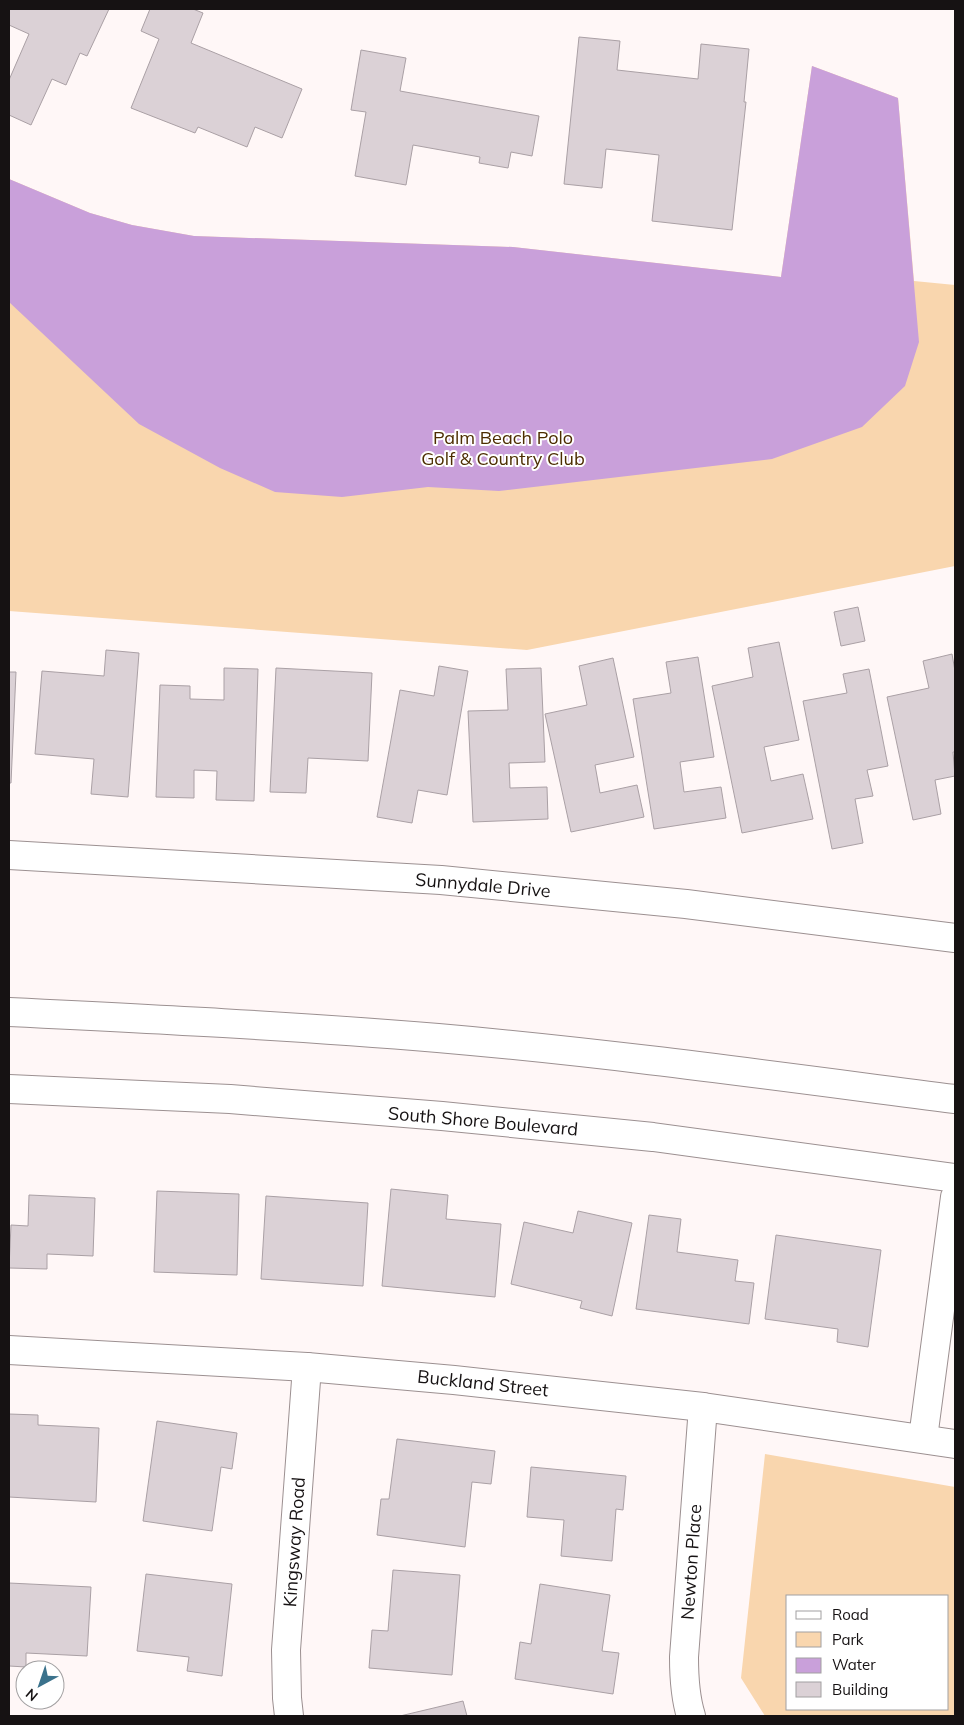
<svg xmlns="http://www.w3.org/2000/svg" width="964" height="1725" font-family="Mulish,sans-serif">
<rect width="100%" height="100%" fill="#fff7f7"/>
<g fill="#f9d6ae" fill-rule="evenodd">
<polygon points="812,66 898,98 914,281 955,285 955,566 527,650 9,611 9,179 90,213 132,225 194,236 513,247 781,277"/>
<path d="M765 1454 955 1487V1716H765L741 1678ZM788 1596H948V1709H788Z"/>
</g>
<polygon fill="#c9a0da" points="812,66 898,98 919,342 905,386 862,427 772,459 499,491 428,487 342,497 275,492 220,468 139,424 9,302 9,179 90,213 132,225 194,236 513,247 781,277"/>
<g fill="#dbd1d6" stroke="#aaa0a5">
<polygon points="9,9 109,9 87,56 80,53 66,85 52,79 31,125 9,115 9,80 29,34 9,25"/>
<polygon points="150,9 193,9 203,13 191,43 302,89 282,138 255,127 247,147 198,127 195,133 131,108 159,39 141,31"/>
<polygon points="579,37 620,41 617,70 698,79 701,44 749,49 744,102 746,102 732,230 652,221 659,155 606,149 602,188 564,184"/>
<polygon points="361,50 406,58 400,91 539,116 532,156 511,152 508,168 479,163 480,157 413,145 406,185 355,176 366,112 351,110"/>
<polygon points="858,607 865,641 841,646 834,612"/>
<polygon points="779,642 799,740 764,747 771,781 803,774 813,819 742,833 712,686 753,677 748,648"/>
<polygon points="106,650 139,653 128,797 91,794 94,759 35,754 42,671 104,676"/>
<polygon points="952,654 955,671 955,752 953,752 955,776 935,780 941,814 913,820 887,697 929,688 923,661"/>
<polygon points="698,657 714,757 680,762 684,792 721,787 726,818 654,829 633,699 671,693 666,662"/>
<polygon points="613,658 634,757 595,765 600,793 637,785 644,817 571,832 545,714 587,705 579,666"/>
<polygon points="439,666 468,671 447,795 418,790 412,823 377,817 400,690 434,696"/>
<polygon points="224,668 258,669 254,801 216,800 217,771 194,770 194,798 156,797 160,685 190,686 190,699 224,700"/>
<polygon points="276,668 372,673 368,761 308,758 306,793 270,792"/>
<polygon points="541,668 545,762 509,763 510,788 547,787 548,819 473,822 468,711 508,710 506,669"/>
<polygon points="869,669 888,766 867,770 873,796 855,799 863,843 832,849 803,701 847,693 843,674"/>
<polygon points="9,672 16,672 11,783 9,783"/>
<polygon points="391,1189 448,1195 446,1219 501,1224 495,1297 382,1286"/>
<polygon points="157,1191 239,1194 237,1275 154,1272"/>
<polygon points="29,1195 95,1198 93,1256 47,1254 47,1269 9,1268 11,1225 28,1226"/>
<polygon points="266,1196 368,1203 363,1286 261,1279"/>
<polygon points="578,1211 632,1223 612,1316 580,1308 582,1301 511,1284 524,1222 573,1233"/>
<polygon points="649,1215 681,1219 677,1252 738,1260 735,1281 754,1283 749,1324 636,1309"/>
<polygon points="776,1235 881,1250 868,1347 837,1342 838,1329 765,1319"/>
<polygon points="9,1414 38,1415 38,1425 99,1428 96,1502 9,1497"/>
<polygon points="157,1421 237,1433 232,1469 221,1467 212,1531 143,1521"/>
<polygon points="397,1439 495,1451 491,1484 472,1482 465,1547 377,1535 381,1499 389,1499"/>
<polygon points="531,1467 626,1476 623,1510 616,1509 612,1561 561,1556 564,1520 527,1517"/>
<polygon points="393,1570 460,1575 452,1675 369,1668 372,1630 388,1631"/>
<polygon points="146,1574 232,1584 222,1676 187,1671 189,1657 137,1651"/>
<polygon points="9,1583 91,1587 87,1656 26,1653 26,1667 9,1666"/>
<polygon points="540,1584 610,1595 602,1651 619,1653 613,1694 515,1679 520,1642 531,1644"/>
<polygon points="463,1701 467,1716 400,1716"/>
</g>
<g fill="none" stroke-linecap="round" stroke-linejoin="round">
<g stroke="#9c9091" stroke-width="30">
<g id="minor">
<polyline points="9,855 441,880 686,904 955,938"/>
<polyline points="9,1350 307,1367 454,1380 703,1407 955,1444"/>
<polyline points="923,1438 955,1197"/>
<polyline points="289,1716 287,1698 286,1650 307,1367"/>
<path d="M691 1716C685 1697 684 1677 684 1657L703 1407"/>
</g>
</g>
<g stroke="#9c9091" stroke-width="30">
<g id="tertiary">
<path d="M9 1012C152 1019 295 1026 438 1038 611 1053 783 1077 955 1099"/>
<polyline points="9,1089 230,1099 442,1116 653,1137 955,1178"/>
</g>
</g>
<use href="#minor" stroke="#fff" stroke-width="28"/>
<use href="#tertiary" stroke="#fff" stroke-width="28"/>
</g>
<g text-anchor="middle" dominant-baseline="central" stroke-width="4" stroke-linejoin="round" paint-order="stroke">
<g font-size="18" fill="#4c2d00" stroke="#fff">
<text x="503" y="437">Palm Beach Polo<tspan x="503" dy="21">Golf &amp; Country Club</tspan></text>
</g>
<g font-size="18" fill="#161213" stroke="#fff">
<text transform="translate(483 885) rotate(5)">Sunnydale Drive</text>
<text transform="translate(483 1121) rotate(5)">South Shore Boulevard</text>
<text transform="translate(483 1383) rotate(6)">Buckland Street</text>
<text transform="translate(294 1542) rotate(-86)">Kingsway Road</text>
<text transform="translate(691 1562) rotate(-86)">Newton Place</text>
</g>
</g>
<rect width="964" height="1725" fill="none" stroke="#161213" stroke-width="20"/>
<rect x="786" y="1595" width="162" height="115" fill="#ffffff" stroke="#a2a0a1"/>
<rect x="796" y="1611" width="25" height="8" fill="#ffffff" stroke="#a2a0a1"/>
<text x="832" y="1620" font-size="15" fill="#161213">Road</text>
<rect x="796" y="1632" width="25" height="15" fill="#f9d6ae" stroke="#a2a0a1"/>
<text x="832" y="1645" font-size="15" fill="#161213">Park</text>
<rect x="796" y="1658" width="25" height="15" fill="#c9a0da" stroke="#a2a0a1"/>
<text x="832" y="1670" font-size="15" fill="#161213">Water</text>
<rect x="796" y="1682" width="25" height="15" fill="#dbd1d6" stroke="#a2a0a1"/>
<text x="832" y="1695" font-size="15" fill="#161213">Building</text>
<g transform="translate(40 1685) rotate(220)"><circle r="24" fill="#ffffff" stroke="#a2a0a1"/>
<path d="M0-4L9 19L0 12L-9 19Z" fill="#3a728c"/>
<text y="-8" font-size="14" font-weight="bold" text-anchor="middle" fill="#161213">N</text>
</g>
</svg>
